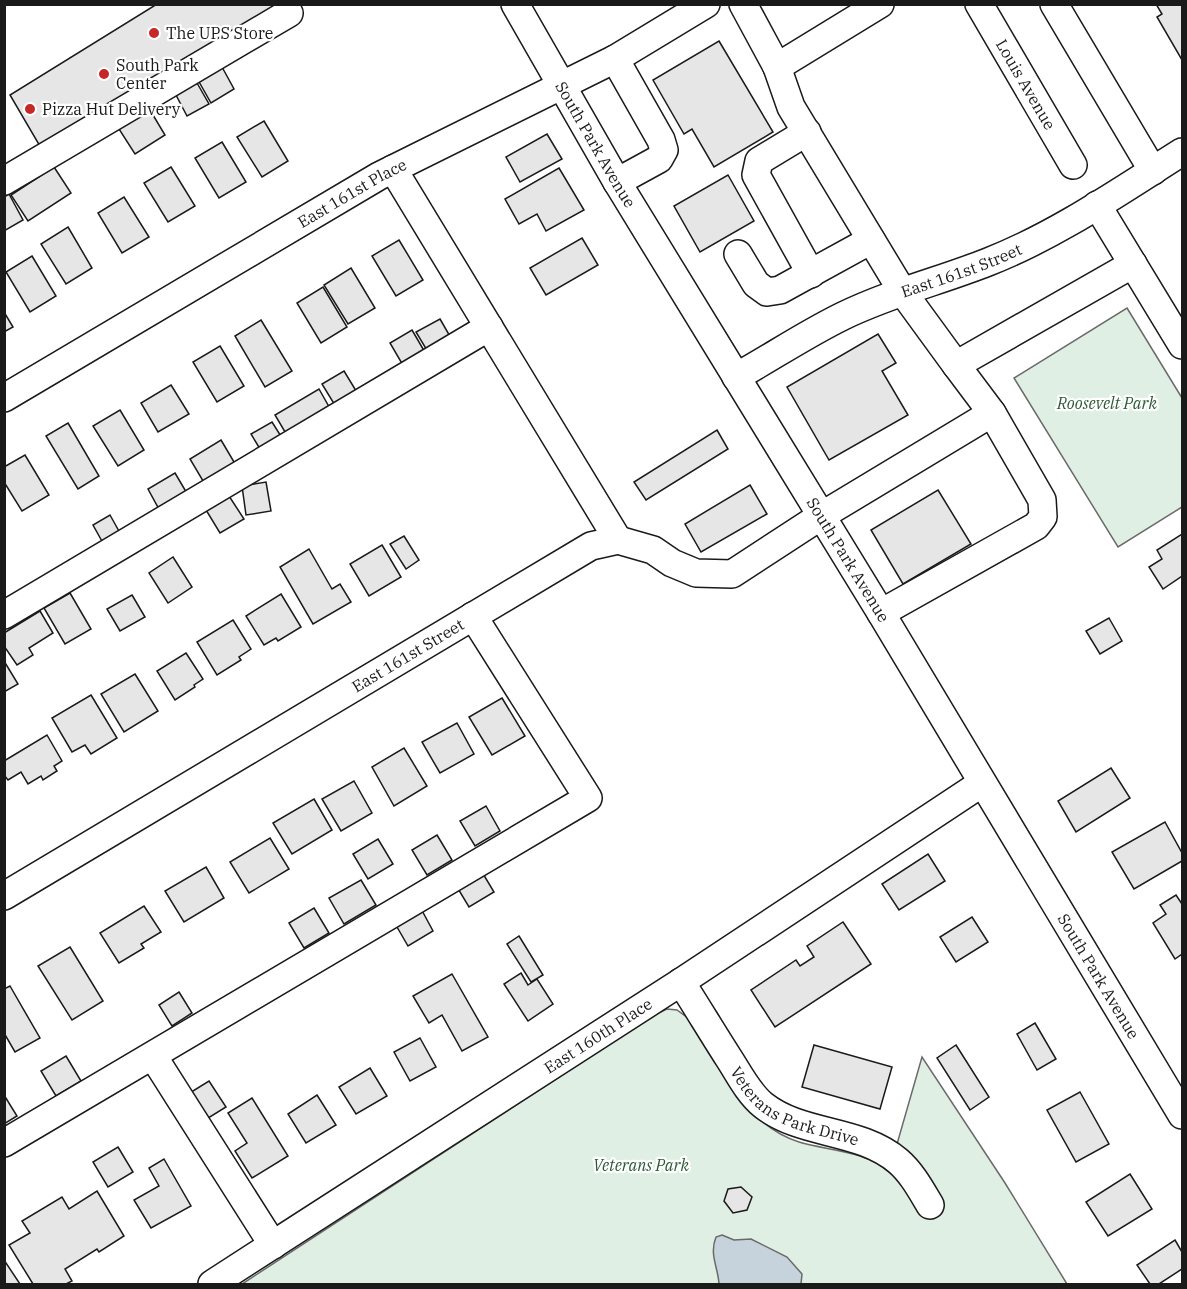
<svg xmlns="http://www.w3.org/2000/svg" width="1187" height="1289" font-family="'IBM Plex Serif',serif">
<rect width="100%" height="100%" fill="#fff"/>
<g fill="#e0efe3" stroke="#6a6a6a" stroke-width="1.5">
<polygon points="1127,308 1182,398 1182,507 1118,547 1014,378"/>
<path d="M667 1009 677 1010 688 1018C717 1063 744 1125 799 1142 829 1151 864 1150 889 1172L922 1057 1005 1183 1067 1284H242L654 1015Z"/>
</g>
<path fill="#c6d2dc" stroke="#6a6a6a" stroke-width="1.5" d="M722 1235 734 1240 751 1239 787 1257 802 1274 801 1284H719C718 1267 709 1254 716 1237Z"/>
<g fill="#e6e6e6" stroke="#1a1a1a" stroke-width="1.5">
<polygon points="157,4 271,4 274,10 41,148 10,95"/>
<polygon points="1156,4 1182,4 1182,60 1157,17 1162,14"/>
<polygon points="719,41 773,132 714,167 692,129 684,134 653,80"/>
<polygon points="222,67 234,89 211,103 198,80"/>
<polygon points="197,83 209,104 187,116 176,95"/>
<polygon points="150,110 165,135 135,154 119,129"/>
<polygon points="264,121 288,161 262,177 237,137"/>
<polygon points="547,134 562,159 520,182 506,157"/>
<polygon points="222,142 246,182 219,198 195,158"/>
<polygon points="54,167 71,193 28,221 11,195"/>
<polygon points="171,167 195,206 168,222 144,183"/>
<polygon points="559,168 584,210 546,231 537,214 519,224 505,199"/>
<polygon points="728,175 754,221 700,252 674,206"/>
<polygon points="9,194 23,220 4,231 4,197"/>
<polygon points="124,197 149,237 122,253 98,213"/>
<polygon points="68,227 92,268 66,284 41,244"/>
<polygon points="582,238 598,265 546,295 530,268"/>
<polygon points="399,240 423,280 396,296 372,256"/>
<polygon points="32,256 56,296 30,312 6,272"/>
<polygon points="351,268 375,308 348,324 324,285"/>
<polygon points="323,287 347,327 321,343 297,303"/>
<polygon points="4,312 13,327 4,332"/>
<polygon points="440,319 451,338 428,352 416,332"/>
<polygon points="261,320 292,371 265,387 235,336"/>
<polygon points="412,330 426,354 404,367 390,343"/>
<polygon points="878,334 896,363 882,371 908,415 829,460 787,387"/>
<polygon points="220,346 244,386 217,402 193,362"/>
<polygon points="344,371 358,394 336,407 322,384"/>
<polygon points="171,385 189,414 158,432 141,403"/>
<polygon points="319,389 332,412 288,437 275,415"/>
<polygon points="120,410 144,450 118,466 93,426"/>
<polygon points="272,422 284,441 263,454 251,434"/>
<polygon points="68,423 99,476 78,489 46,436"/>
<polygon points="717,430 728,449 646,500 634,482"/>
<polygon points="221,440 237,467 206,486 190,459"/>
<polygon points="25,455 49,495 22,511 4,482 4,467"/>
<polygon points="175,473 188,495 160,511 148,489"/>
<polygon points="266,482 271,511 246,515 242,486"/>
<polygon points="750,485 767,514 701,552 685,524"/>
<polygon points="938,490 971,544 903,584 871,530"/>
<polygon points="229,496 244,519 220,533 206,510"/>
<polygon points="110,515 120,533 103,543 93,525"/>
<polygon points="1182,534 1182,576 1163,589 1149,567 1162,559 1157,550"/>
<polygon points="404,536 419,560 406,569 390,544"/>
<polygon points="382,545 401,577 369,596 350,564"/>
<polygon points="309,549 332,589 340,584 351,602 313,624 280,567"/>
<polygon points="173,557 192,587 168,603 149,573"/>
<polygon points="70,593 91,629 65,644 44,608"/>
<polygon points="281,594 301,627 278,641 276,638 264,645 246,616"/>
<polygon points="132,595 145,617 120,631 107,609"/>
<polygon points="40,611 53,633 29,648 33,655 17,665 4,646 4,633"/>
<polygon points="1109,618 1122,641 1100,654 1086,631"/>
<polygon points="233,620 251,649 239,657 241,660 217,675 197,642"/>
<polygon points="186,653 203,679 194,685 195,687 175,700 157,671"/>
<polygon points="4,661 18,684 4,692"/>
<polygon points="135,674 158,711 124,732 101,694"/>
<polygon points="91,695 117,738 91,754 85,745 72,752 52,718"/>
<polygon points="502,698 525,736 492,755 469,717"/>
<polygon points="457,723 474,754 440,773 422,742"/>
<polygon points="47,735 62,761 54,766 57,771 43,780 41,776 28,784 21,772 8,780 4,775 4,761"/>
<polygon points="404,748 427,786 394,806 372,767"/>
<polygon points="1111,768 1130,798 1076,832 1058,801"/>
<polygon points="354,781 372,813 341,831 322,799"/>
<polygon points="314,799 332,830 292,854 273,823"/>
<polygon points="486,806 500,831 475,846 460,821"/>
<polygon points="1165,822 1182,853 1182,861 1134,889 1112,852"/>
<polygon points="437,835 452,860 427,875 412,850"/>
<polygon points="270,838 289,869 249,893 230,862"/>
<polygon points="378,839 393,864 368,879 353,854"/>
<polygon points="928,854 945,881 899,910 882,884"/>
<polygon points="206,867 224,898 184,922 165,891"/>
<polygon points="479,867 494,892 469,907 454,882"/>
<polygon points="361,880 376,905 344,924 329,898"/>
<polygon points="1176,895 1182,904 1182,954 1175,959 1153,923 1166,914 1160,905"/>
<polygon points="419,905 433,931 408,946 393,920"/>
<polygon points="144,906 161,932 141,944 144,948 119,963 100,933"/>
<polygon points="314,908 329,933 304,948 289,923"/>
<polygon points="972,917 988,942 956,962 940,937"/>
<polygon points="843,922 871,964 775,1027 751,990 796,960 800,966 814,957 807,946"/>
<polygon points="519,936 543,975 531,982 507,944"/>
<polygon points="70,947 103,1001 72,1020 38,966"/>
<polygon points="521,973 528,985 537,979 553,1004 528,1021 504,984"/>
<polygon points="452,974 488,1037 462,1051 442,1015 429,1023 413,996"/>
<polygon points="10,986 40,1038 15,1052 4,1033 4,989"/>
<polygon points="179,992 192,1013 172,1026 159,1005"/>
<polygon points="1035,1023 1056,1059 1037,1070 1017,1034"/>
<polygon points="420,1038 436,1067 410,1081 394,1052"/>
<polygon points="814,1045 892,1067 880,1109 802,1087"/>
<polygon points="956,1045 989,1097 970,1110 937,1058"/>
<polygon points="66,1056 81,1081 56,1096 41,1071"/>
<polygon points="370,1068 387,1096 356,1114 339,1087"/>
<polygon points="209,1081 226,1107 205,1120 188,1094"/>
<polygon points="1080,1092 1109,1144 1076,1162 1047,1110"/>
<polygon points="4,1095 17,1116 4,1124"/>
<polygon points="317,1095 336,1125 306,1143 288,1114"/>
<polygon points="252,1098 288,1156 252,1178 235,1151 247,1143 228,1113"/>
<polygon points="118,1147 133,1172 108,1187 93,1162"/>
<polygon points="164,1159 191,1206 151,1228 134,1200 159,1186 149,1168"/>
<polygon points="1130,1174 1152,1209 1108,1236 1086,1202"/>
<polygon points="741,1187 752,1197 747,1210 733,1213 724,1201 728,1189"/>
<polygon points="97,1191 124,1236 99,1252 97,1249 65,1269 72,1281 66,1284 33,1284 9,1245 30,1233 22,1221 62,1197 69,1209"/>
<polygon points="1175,1240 1182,1252 1182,1269 1159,1284 1150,1284 1137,1265"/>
<polygon points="4,1260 20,1284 4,1284"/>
</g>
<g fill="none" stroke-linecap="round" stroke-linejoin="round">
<g stroke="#1a1a1a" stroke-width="30">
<g id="minor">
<path id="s1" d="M515 4 617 182 881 613 1182 1115"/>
<polyline points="743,4 777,67 791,107 902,291 956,365"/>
<path id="s2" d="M979 4 1073 165"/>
<polyline points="1054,4 1153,171"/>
<polyline points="615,59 661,140 664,150 659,159 617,182"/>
<polyline points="777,67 880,4"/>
<polyline points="807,132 759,161 756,175 811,274"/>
<polyline points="393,169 618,540"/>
<polyline points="4,181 289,13"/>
<polyline points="1097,205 1182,345"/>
<polyline points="738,254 756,284 767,292 780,290 871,240"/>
<path id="s3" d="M736 377C772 357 806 334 843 316 890 293 940 281 988 262 1057 235 1120 191 1182 152"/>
<path id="s4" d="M4 398 379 176 615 59 706 4"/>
<polyline points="992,413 956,365 1133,264"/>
<polyline points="4,615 489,327"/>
<path id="s5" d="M4 896 591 546 618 540 653 550 672 563 696 573 732 574 821 516 992 413 1042 500 1043 517 1036 526 881 613"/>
<path id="s6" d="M681 982C697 1007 712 1032 728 1057 738 1072 748 1093 763 1105 802 1136 859 1128 898 1161 912 1173 921 1190 930 1205"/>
<polyline points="153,1056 273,1245"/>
<polyline points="4,1143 588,798 473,616"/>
<path id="s7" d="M212 1284 681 982 982 783"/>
</g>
</g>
<use href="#minor" stroke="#fff" stroke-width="27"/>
</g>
<g fill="#c62828" stroke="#fff" stroke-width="2">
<circle cx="154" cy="33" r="6"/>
<circle cx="104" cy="74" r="6"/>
<circle cx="30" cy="109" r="6"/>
</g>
<g text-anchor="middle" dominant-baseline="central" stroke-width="4.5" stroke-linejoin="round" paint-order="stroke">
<g font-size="16" fill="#1a1a1a" stroke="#fff" text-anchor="start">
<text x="166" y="33">The UPS Store</text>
<text x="116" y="65">South Park<tspan x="116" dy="18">Center</tspan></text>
<text x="42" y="109">Pizza Hut Delivery</text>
</g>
<g font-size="16" fill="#1a1a1a" stroke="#fff">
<text stroke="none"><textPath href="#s2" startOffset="93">Louis Avenue</textPath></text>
<text stroke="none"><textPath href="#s1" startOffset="162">South Park Avenue</textPath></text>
<text stroke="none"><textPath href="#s4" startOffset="404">East 161st Place</textPath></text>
<text stroke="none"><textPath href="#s3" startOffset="250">East 161st Street</textPath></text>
<text stroke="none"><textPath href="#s1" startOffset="648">South Park Avenue</textPath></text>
<text stroke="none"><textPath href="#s5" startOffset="470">East 161st Street</textPath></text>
<text stroke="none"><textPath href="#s1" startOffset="1134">South Park Avenue</textPath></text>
<text stroke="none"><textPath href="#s7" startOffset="459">East 160th Place</textPath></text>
<text stroke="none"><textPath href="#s6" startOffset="176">Veterans Park Drive</textPath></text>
</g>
<g font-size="16" font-style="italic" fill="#2b5a34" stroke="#fff">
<text x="1107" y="403">Roosevelt Park</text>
<text x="641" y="1165">Veterans Park</text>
</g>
</g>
<rect width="1187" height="1289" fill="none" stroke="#1a1a1a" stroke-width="12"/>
</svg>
